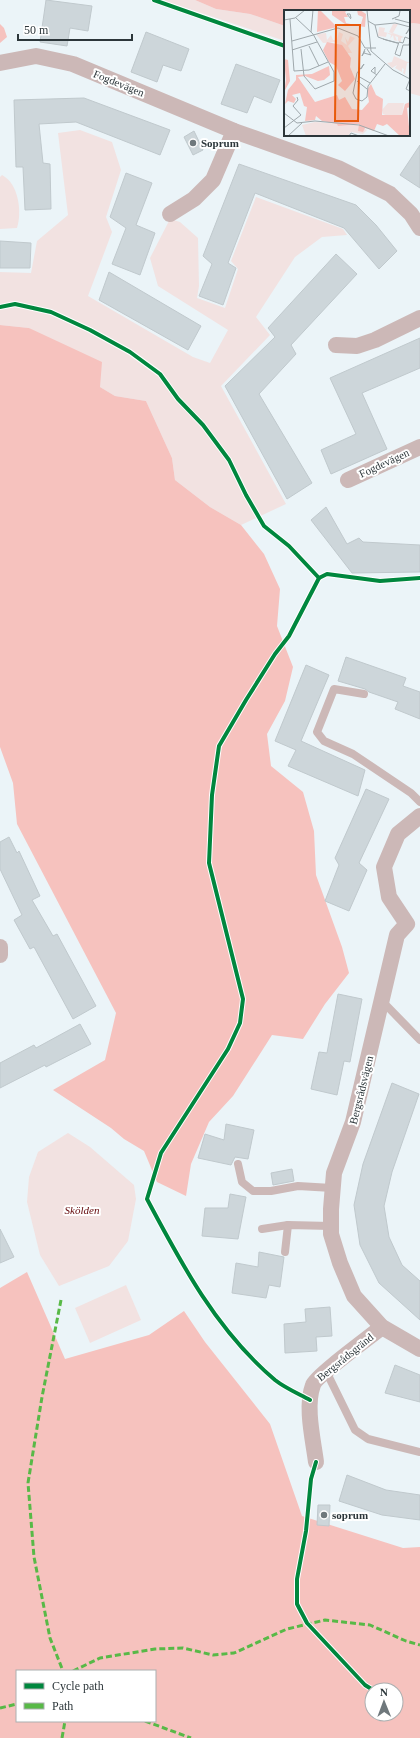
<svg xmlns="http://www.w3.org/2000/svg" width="420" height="1738" font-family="Georgia,serif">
<rect width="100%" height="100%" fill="#ebf4f8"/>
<g fill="#f2e2e1">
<polygon points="165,0 195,0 216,9 250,14 285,26 285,41 165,1"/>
<polygon points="413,23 420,24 420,96 409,93 409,24"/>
<polygon points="80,130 112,142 121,170 106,217 112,232 88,296 193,357 210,363 228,330 158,286 150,258 170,219 180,222 198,238 199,286 197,298 225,308 238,269 231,261 256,197 343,229 347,235 322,237 295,257 256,317 270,335 221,386 286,504 241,525 210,507 175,480 172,458 146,401 115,396 100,387 29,328 0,325 0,272 31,273 37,241 68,215 58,133"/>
<path d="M2 175C19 184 22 212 17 228L0 229V177Z"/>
<polygon points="68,1133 90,1147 134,1185 136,1199 128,1241 109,1266 59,1286 40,1255 27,1202 29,1177 38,1152"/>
<polygon points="126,1285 141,1320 90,1343 75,1308"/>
</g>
<g fill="#f6c2be" fill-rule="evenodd">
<polygon points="195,0 420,0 420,24 413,23 409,24 409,11 285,11 285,26 250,14 216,9"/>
<polygon points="0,24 4,28 7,37 0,43"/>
<polygon points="0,325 29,328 102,362 100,387 115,396 146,401 172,458 175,480 210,507 241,525 264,554 280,589 277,626 293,667 285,701 267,734 271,766 303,792 314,831 316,875 342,947 349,973 325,1004 303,1039 272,1035 233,1096 209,1122 191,1164 186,1196 157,1182 144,1151 124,1139 111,1128 53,1090 105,1060 116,1013 17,824 13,783 0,747"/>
<path d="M27 1272 65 1359 149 1335 184 1311 205 1342 270 1424 302 1516 403 1548 420 1547V1738H0V1288ZM17 1671H155V1721H17ZM372 1690H396V1714H372Z"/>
</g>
<g fill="#cdd6da" stroke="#c0c9cd">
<polygon points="46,0 92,6 88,31 70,28 67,46 40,42"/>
<polygon points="146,32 189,49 181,71 163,65 157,82 131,72"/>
<polygon points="236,64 280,80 271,103 254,96 247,113 221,104"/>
<polygon points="84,98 170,130 160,155 76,122 39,124 43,163 50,164 51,209 25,210 23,167 16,167 14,100"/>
<polygon points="194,131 203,150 193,155 184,137"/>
<polygon points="420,145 420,188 400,175"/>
<polygon points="239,164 356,205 376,225 397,251 379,269 344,228 255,193 228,263 236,268 223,305 199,296 212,264 203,256"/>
<polygon points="126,173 152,183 136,225 155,233 140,275 112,264 126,228 110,217"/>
<polygon points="0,241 31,243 30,268 0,268"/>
<polygon points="336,254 357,274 291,345 296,354 259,394 312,483 287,499 225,386 275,337 268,328"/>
<polygon points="109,272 201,326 188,350 99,300"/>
<polygon points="420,338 420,368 362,393 387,449 331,474 321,450 356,434 330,378"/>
<polygon points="326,507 347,544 359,538 363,542 420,545 420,572 352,573 311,520"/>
<polygon points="346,657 406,678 403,686 420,692 420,719 395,709 398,702 369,692 365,689 338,681"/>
<polygon points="306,665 329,675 301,741 365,770 358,796 288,766 296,750 275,741"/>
<polygon points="366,789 389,799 359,863 367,870 349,911 325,901 339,865 335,858"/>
<polygon points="9,837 17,853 19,851 40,896 32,900 53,936 57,934 96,1006 73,1019 34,947 30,949 14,920 22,915 0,869 0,842"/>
<polygon points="338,994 362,999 350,1062 344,1061 337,1095 311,1089 319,1052 327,1053"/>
<polygon points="80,1024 91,1044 46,1067 45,1065 0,1088 0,1063 34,1045 36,1048"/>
<polygon points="392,1083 419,1094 392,1172 384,1206 389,1237 402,1265 420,1281 420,1320 379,1283 360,1245 354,1205 363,1164"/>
<polygon points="226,1124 254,1130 248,1159 235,1157 231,1165 198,1158 205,1134 224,1140"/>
<polygon points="292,1169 294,1181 273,1185 271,1173"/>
<polygon points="230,1194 246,1197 238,1239 202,1236 205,1208 228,1208"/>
<polygon points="0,1229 14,1257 0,1263"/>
<polygon points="259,1252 284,1257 280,1287 269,1285 266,1298 232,1293 236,1263 258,1267"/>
<polygon points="330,1307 332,1336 316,1337 317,1351 285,1353 284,1324 306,1322 305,1309"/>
<polygon points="395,1365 420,1375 420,1402 385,1393"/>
<polygon points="347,1475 386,1490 420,1495 420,1520 382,1515 339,1501"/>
<polygon points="318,1505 330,1505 329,1526 317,1525"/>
</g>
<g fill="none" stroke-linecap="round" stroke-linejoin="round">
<g stroke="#ccb8b7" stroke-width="8">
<polyline points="364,694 334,689 317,732 324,741 353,754 411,793 420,802"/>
<polyline points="382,1001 420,1040"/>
<polyline points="238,1164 242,1182 253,1191 271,1191 298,1186 332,1188"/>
<polyline points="262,1229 288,1225 331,1226"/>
<polyline points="285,1252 288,1225"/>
<polyline points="326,1371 355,1430 368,1439 420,1452"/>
</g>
<g stroke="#ccb8b7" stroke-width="16">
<polyline points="0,63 36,56 73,64 234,131 338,168 390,194 411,214 420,228"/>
<polyline points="170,214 194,199 213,180 234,131"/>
<polyline points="336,345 357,346 375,340 420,318"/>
<polyline points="348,480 420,447"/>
<polyline points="420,816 398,834 384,867 389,897 407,924 397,935 353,1122 334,1173 331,1209 331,1234 340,1263 354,1296 382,1327 420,1349"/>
<polyline points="0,947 0,955"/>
<path d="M316 1462C313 1439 305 1406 313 1385 316 1376 371 1336 382 1327"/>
</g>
<g stroke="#58b947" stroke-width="3" stroke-dasharray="6 3" stroke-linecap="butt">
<polyline points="61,1300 42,1397 28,1483 34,1557 50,1638 63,1671"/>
<polyline points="73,1671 100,1658 155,1649 183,1648 213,1655 234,1653 287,1629 325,1620 370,1625 406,1641 420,1645"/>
<polyline points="0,1708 17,1704"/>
<polyline points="145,1721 191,1738"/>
<polyline points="62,1738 65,1721"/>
</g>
<g stroke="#fff" stroke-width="6">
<g id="cycleway">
<polyline points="154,0 285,46"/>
<polyline points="0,307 15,304 51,312 90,330 130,352 160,374 178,399 203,425 229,460 246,495 264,526 289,546 319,578 327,574 380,581 420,578"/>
<path d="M310 1400C299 1394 285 1388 275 1380 217 1331 182 1265 147 1199L161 1153 228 1049 240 1023 243 999 209 863 212 795 219 746 246 700 275 654 289 636 319 578"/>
<polyline points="316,1462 311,1479 306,1531 297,1579 297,1604 307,1623 365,1685 373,1690"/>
</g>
</g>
<use href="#cycleway" stroke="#00873e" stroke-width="4"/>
</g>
<g fill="#6f787c" stroke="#fff" stroke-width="1.5">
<circle cx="193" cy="143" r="4"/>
<circle cx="324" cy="1515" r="4"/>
</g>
<g text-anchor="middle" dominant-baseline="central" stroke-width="4" stroke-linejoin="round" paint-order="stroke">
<g font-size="11" fill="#2c363a" stroke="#fff">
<text transform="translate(119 83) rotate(22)">Fogdevägen</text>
<text transform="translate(384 463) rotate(-25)">Fogdevägen</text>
<text transform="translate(361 1090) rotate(-76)">Bergsrådsvägen</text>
<text transform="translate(345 1357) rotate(-39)">Bergsrådsgränd</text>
</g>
<g font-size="11" font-weight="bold" fill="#2c363a" stroke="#fff" text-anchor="start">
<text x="201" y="143">Soprum</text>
<text x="332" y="1515">soprum</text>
</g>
<g font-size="11" font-style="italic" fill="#64080a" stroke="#fff">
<text x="82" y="1210">Skölden</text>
</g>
</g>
<g transform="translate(284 10)">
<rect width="126" height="126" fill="#ebf4f8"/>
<path d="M109 14H114L109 23 120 27 117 28V32L114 31V27L111 26 113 31 110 30 109 25 106 29 107 25 103 23 102 27 94 26 95 17 101 18 100 22 109 24 105 22ZM55 22 59 24 57 31 63 35 61 27 64 32 66 26 71 28 64 36 68 43H63L51 32 39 33 32 24 42 23 43 30 47 25 49 30H53ZM110 46 126 53H123L121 64 126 68 119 63 120 59 118 58V62L111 58 113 55 108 58 103 53 108 52ZM104 93H120L118 105 104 106V102V106L99 104 98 100ZM31 112 73 115 83 120 79 124 67 122 64 126H22L18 115Z" fill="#f2e2e1"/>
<path d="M34 0H36L53 17 33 22ZM48 0H64L61 2 64 7H60L62 13 71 15 77 14 79 7 74 5 73 0H76L82 4 81 17 61 14 48 5ZM43 32 58 35 67 48 66 57 71 69 61 81 54 75 58 71 52 56 45 52 39 40ZM0 49 4 50 6 71 0 82 2 70ZM45 56 46 65 40 70 34 71 21 66 14 67 31 92 53 85 55 90 61 87 68 99 78 100 85 92 83 80 87 74 92 85 99 89 98 105H118L121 94 126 92V97L123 98 126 126H116L103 114 99 116 93 114 90 121 81 118 79 122 74 121 75 114 54 116 53 114 38 111 32 106 31 110 21 111 23 97 20 96 16 83 8 85 12 89 10 93 4 91 1 94 4 80 12 70V65L28 64Z" fill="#f6c2be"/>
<path fill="none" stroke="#9fa8ac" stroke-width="1" d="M83 0 87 41 109 60 126 69M12 8 29 24 50 62V71L31 79 20 66 17 39M6 9 10 61 25 60 44 52M67 9 63 4H66L67 8M108 9 115 6 116 1M111 9 126 13M0 10 11 8 21 0M84 11 91 15 111 13 126 17M91 15 94 27 102 30 113 33H114L99 29M125 20 122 24 126 17M27 22 29 0M126 29 121 27 119 33 115 32 111 44 116 46 119 35H125L126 30M8 31 54 18 74 26 81 38H92M25 36 35 56M8 40 33 32M81 41 78 46 81 39M80 43 87 45 83 39M77 59 80 54 73 63 69 83 72 89 78 91 83 87 84 76 101 54M91 63V57L87 61 93 65M74 66 86 73M126 69 122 79 126 81M73 71 83 79M0 103 13 113 31 111 75 115 105 126M0 118 17 105 9 96 14 90 13 87M4 126 18 113M65 126 67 123 75 126"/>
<path fill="#e8590c" fill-opacity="0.15" stroke="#e8590c" stroke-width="2" d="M52 15H76L74 111H51Z"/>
<rect width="126" height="126" fill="none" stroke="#2c363a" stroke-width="2"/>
</g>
<rect x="16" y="1670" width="140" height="52" fill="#ffffff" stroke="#abafb0"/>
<rect x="24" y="1683" width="20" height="6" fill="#00873e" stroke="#abafb0"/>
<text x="52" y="1690" font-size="12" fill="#2c363a">Cycle path</text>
<rect x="24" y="1703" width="20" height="6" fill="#58b947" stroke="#abafb0"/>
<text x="52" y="1710" font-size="12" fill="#2c363a">Path</text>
<g transform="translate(384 1702) rotate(359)"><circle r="19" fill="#ffffff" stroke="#abafb0"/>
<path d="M0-3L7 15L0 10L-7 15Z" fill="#6f787c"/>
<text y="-6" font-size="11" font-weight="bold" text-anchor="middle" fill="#2c363a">N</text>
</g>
<path d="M18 34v6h114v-6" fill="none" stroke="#2c363a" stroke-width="2"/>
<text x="24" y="34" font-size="12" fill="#2c363a" stroke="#ffffff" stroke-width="3" paint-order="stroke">50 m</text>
</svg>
